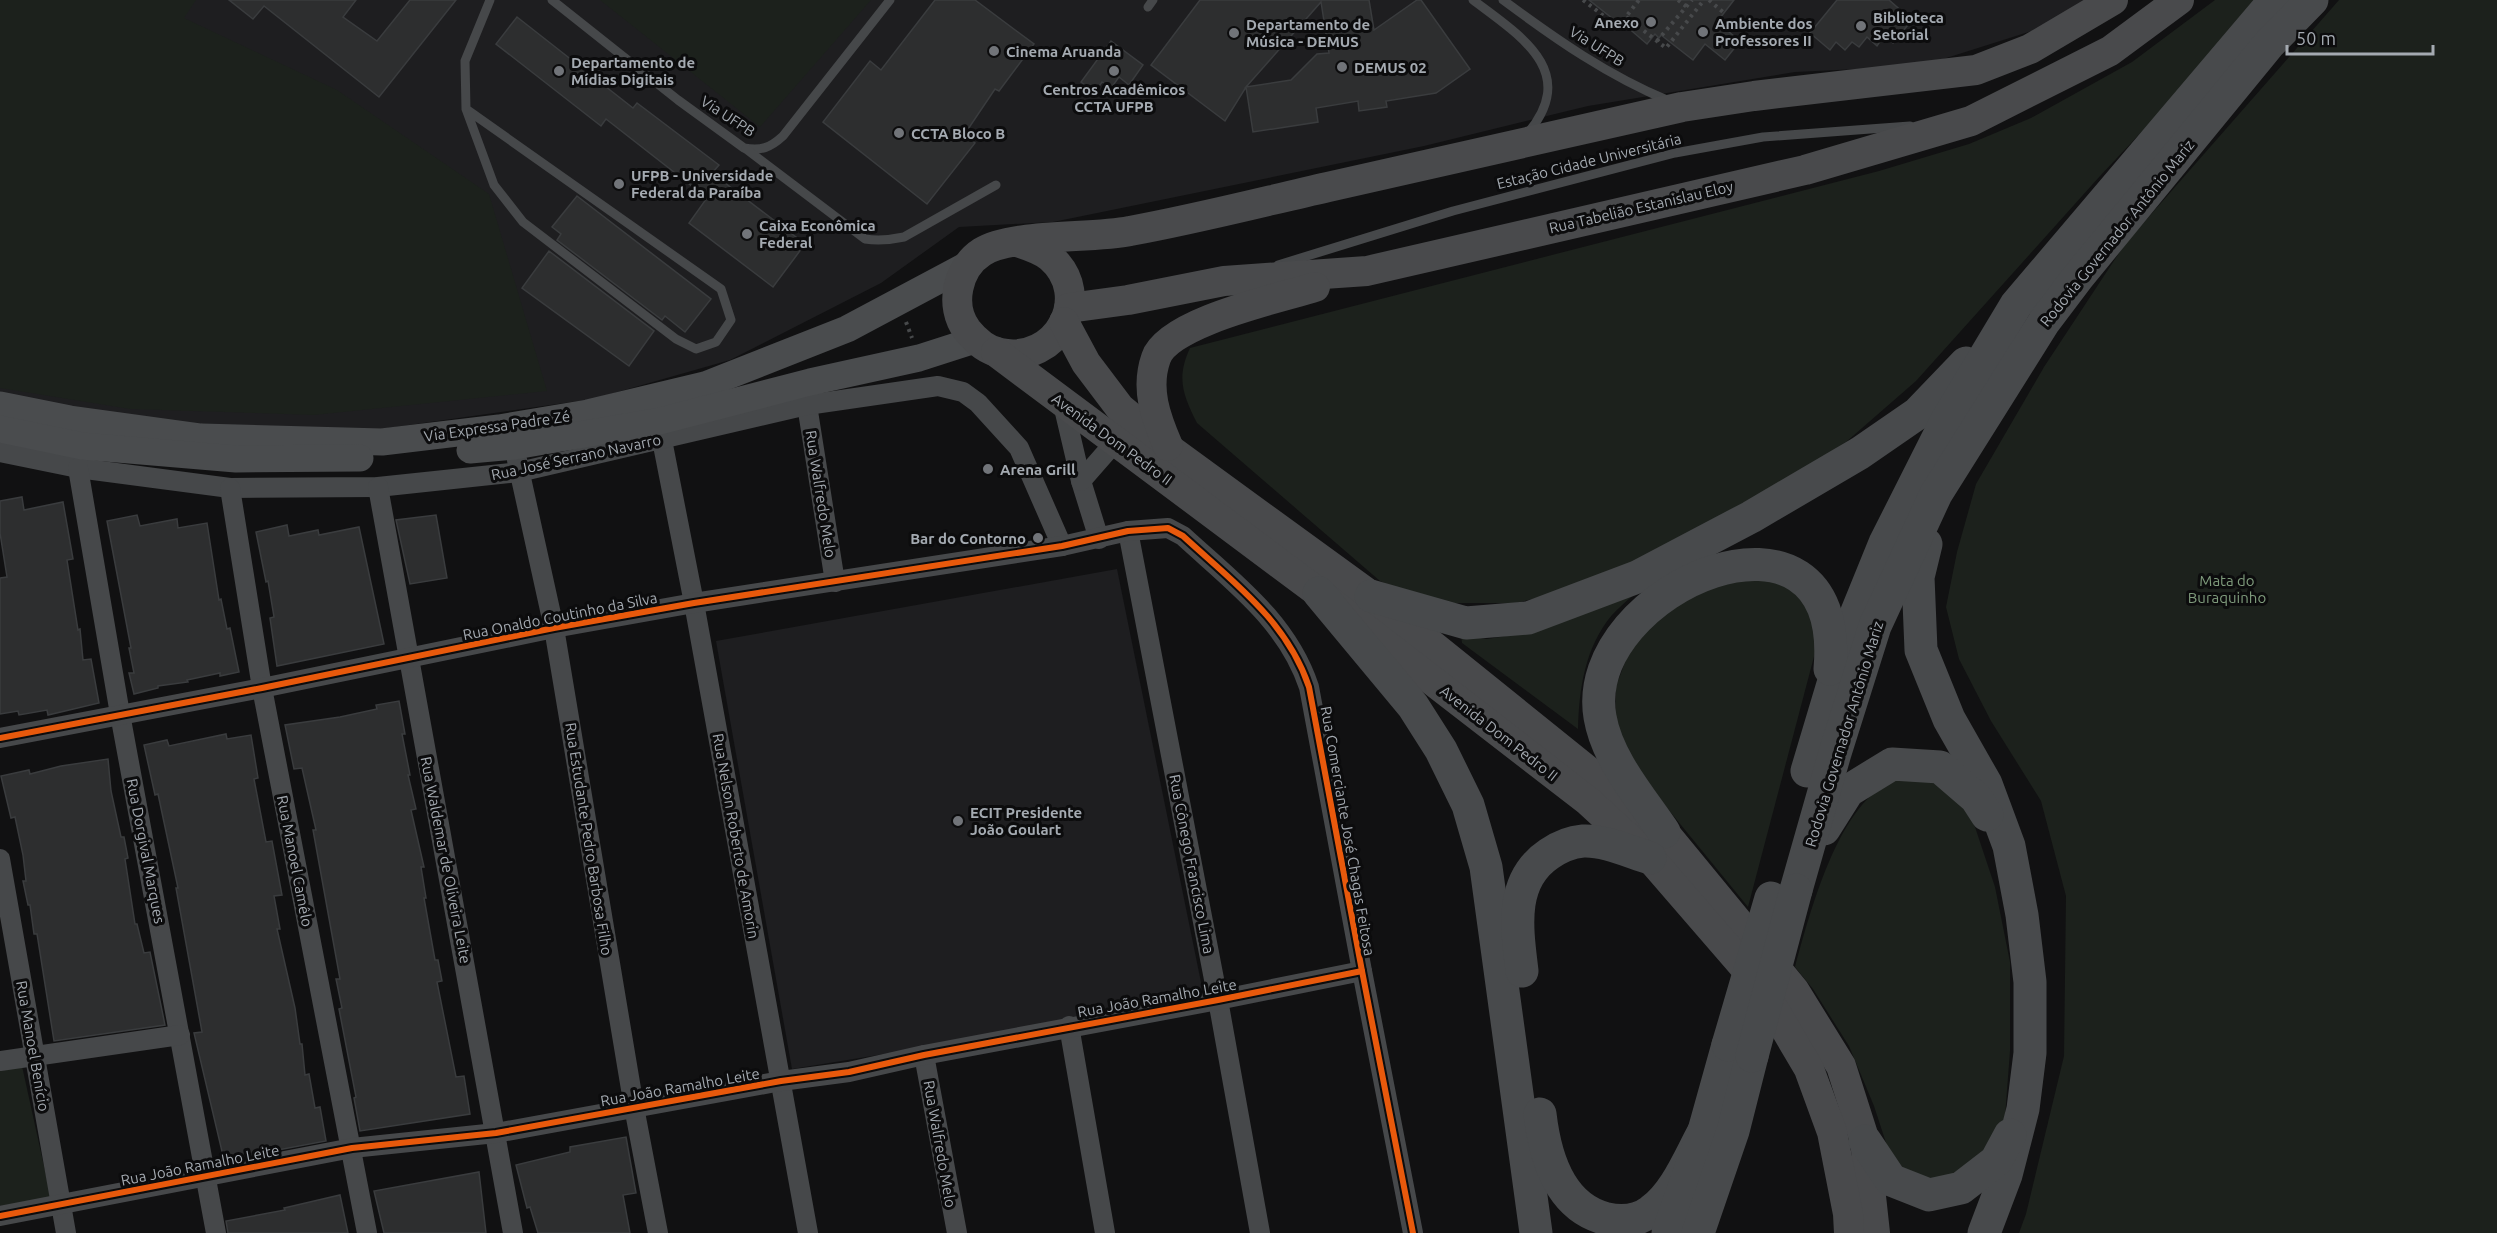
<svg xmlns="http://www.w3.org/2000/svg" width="2497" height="1233" font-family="Ubuntu,sans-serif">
<rect width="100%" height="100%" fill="#111112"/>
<g fill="#1e1e20">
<polygon points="0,0 2085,0 2038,29 1921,66 1795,72 1588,106 1424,146 1053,222 959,227 881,283 730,360 593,399 324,437 201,429 0,400"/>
<polygon points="1117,569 1205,1002 792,1069 716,641"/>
</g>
<g fill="#1c211c">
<polygon points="0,0 196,0 184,18 337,90 489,194 547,391 314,415 130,409 0,388"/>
<polygon points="600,0 871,0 760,127"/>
<path d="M2215 0H2259L2181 90 2100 176 1916 381 1846 442 1791 477 1592 585 1516 603H1426L1380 581 1197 423C1183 395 1176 378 1190 348L1879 171 1969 144 2031 118 2132 62Z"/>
<polygon points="2339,0 2497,0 2497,1233 2019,1233 2026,1214 2064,1056 2066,896 2041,801 1991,721 1959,659 1946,607 1957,552 1976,484 2044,367 2125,244"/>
<polygon points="1777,576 1810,603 1816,649 1748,907 1645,781 1615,726 1616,686 1629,652 1654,616 1693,585"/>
<path d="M1654 578C1640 590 1624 602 1612 615 1585 647 1579 689 1578 729L1462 643 1461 635 1487 639 1525 633Z"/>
<path d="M1919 776 1946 786 1971 815 1995 887 2010 962V1051L2004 1130 1979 1162 1941 1180 1918 1177 1901 1170 1891 1158 1874 1106 1849 1046 1813 989 1795 967C1810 913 1837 806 1892 781 1899 778 1911 778 1919 776Z"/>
<polygon points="22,1066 51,1198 0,1206 0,1071"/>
</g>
<g fill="#2d2e2f" stroke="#3a3c3e" stroke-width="1.5" fill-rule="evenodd">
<polygon points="229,0 356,0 343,17 377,41 410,0 456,0 379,97 264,6 253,19"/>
<polygon points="935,0 975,0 1034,44 999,91 995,89 964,135 975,143 927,204 823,122 870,61 881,70"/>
<path d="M1200 0H1369L1374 30 1417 0H1421L1470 69 1436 93 1386 101 1387 107 1359 111 1358 101 1316 108 1318 122 1253 132 1246 87 1225 121 1151 65ZM1321 2 1329 53 1317 54 1291 80 1246 87Z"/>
<polygon points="1589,0 1734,0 1717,22 1740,41 1725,60 1705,44 1693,60 1661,35 1659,38 1655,34 1647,44 1619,20 1617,22"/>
<polygon points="1837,0 1889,0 1912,20 1893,43 1884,36 1877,46 1867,37 1859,47 1852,42 1845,50 1836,42 1830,50 1810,33"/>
<polygon points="517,17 633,108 637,103 719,165 712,173 805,244 773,287 689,223 707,198 606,119 601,126 496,44"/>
<polygon points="1111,41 1143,65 1129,85 1119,77 1111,88 1102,82 1095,92 1081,82"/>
<polygon points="577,196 711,299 685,332 665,316 662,320 557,240 561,234 552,227"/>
<polygon points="549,251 654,331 629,366 522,288"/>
<polygon points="22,497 24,510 63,502 73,559 67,560 78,630 80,629 83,660 91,659 99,703 48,715 47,710 19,715 18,711 0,714 0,578 7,577 0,533 0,501"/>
<polygon points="137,515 140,526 177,519 178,528 207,523 219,600 221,599 227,629 230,628 239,672 220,676 220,673 187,680 188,682 158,686 158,688 134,694 129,673 134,673 129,648 131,648 107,521"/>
<polygon points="436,515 447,578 410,584 396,520"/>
<polygon points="287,525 289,536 318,530 319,535 359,527 384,644 277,666 270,618 274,617 268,581 266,582 256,532"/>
<polygon points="399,701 405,734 402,734 410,775 408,775 416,809 411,810 424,867 421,867 426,898 424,898 435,960 438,960 442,981 437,982 456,1077 464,1076 470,1114 360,1131 354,1098 356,1097 339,1009 342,1008 336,979 340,979 313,830 316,830 302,768 294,769 285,725 340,717 377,709 376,705"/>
<polygon points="226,734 227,739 251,735 258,778 254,779 266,842 272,841 282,895 274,896 280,929 277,929 295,1008 300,1044 302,1044 305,1075 309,1074 315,1108 320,1107 326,1141 224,1160 194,1033 202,1032 176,888 178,888 158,794 155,795 144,745 167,740 169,746"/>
<polygon points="108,759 111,791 121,837 124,837 128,858 125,859 135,924 137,924 144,953 150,952 165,1025 54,1041 37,934 34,934 30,905 28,905 23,881 26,881 23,855 15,817 11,818 1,776 29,770 30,774 61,766"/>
<polygon points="626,1137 636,1193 623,1195 630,1233 538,1233 530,1207 527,1208 516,1165 570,1152 570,1147"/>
<polygon points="479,1172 486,1233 384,1233 374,1191"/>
<polygon points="340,1195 348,1233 228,1233 226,1221 285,1210 284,1208"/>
</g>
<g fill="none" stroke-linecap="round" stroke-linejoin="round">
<g stroke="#47494b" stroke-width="4" stroke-dasharray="3 4.5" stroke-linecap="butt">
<polyline points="1583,0 1618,27 1639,0"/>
<polyline points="1678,0 1687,7"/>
<polyline points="1709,0 1724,13"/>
<polyline points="1626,17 1666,48 1704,0"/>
<polyline points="1657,41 1692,0"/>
<polyline points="906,322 912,338"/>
</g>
<g stroke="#46484a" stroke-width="9">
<path d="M552 0 678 100 744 148C761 151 770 148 783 136L890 0"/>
<path d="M1473 0C1519 35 1580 71 1528 133"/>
<path d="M1503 0C1557 40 1607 75 1669 101"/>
<polyline points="1148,7 1153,0"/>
<polyline points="466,109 721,289 731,320 716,342 696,349 676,339 523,222 494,185 466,109 465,61 490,0"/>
<path d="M746 149 865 239C879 241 890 240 904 237L996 185"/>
<polyline points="1278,265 1453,211 1675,153 1763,137 1910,126"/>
</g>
<g stroke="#46484a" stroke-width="20">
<polyline points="1063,404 1081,481 1099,539"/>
<polyline points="807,405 835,582"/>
<polyline points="662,440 694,603 808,1233"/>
<polyline points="0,452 78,468 230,488 378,487 519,472 807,405 938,386 963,392 978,403 1019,448 1062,546"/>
<polyline points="517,460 554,628 634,1107 658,1233"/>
<polyline points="78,468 120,714 216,1233"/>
<polyline points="1081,481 1116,441"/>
<polyline points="378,487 513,1233"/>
<polyline points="230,488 262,688 367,1233"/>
<polyline points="1128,531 1218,1000 1260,1233"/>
<path d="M0 738 262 688 554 628 694 603 1062 546 1128 531 1168 528 1183 536C1233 582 1287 621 1309 687L1362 971 1413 1233"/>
<polyline points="0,859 66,1233"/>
<polyline points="1069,1026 1105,1233"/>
<polyline points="924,1055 957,1233"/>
<polyline points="0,1061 180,1035"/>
<polyline points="0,1216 352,1148 496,1133 781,1081 849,1072 924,1055 1218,1000 1362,971"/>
</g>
<g stroke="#4a4c4e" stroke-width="27">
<polyline points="0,405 70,419 201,437 382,442 499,428 588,413 705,385 847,329 967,265"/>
<polyline points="0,429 82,446 236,459 360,458"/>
<polyline points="470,450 515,446 660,421 810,382 919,358 975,340"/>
</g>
<g stroke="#494a4c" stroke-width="30">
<path d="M1017 242C1029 246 1040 249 1050 257 1095 296 1057 365 1000 353 986 350 975 340 967 330 949 306 957 268 982 252 1012 233 1092 239 1130 231 1196 219 1262 202 1328 187 1446 160 1564 133 1682 107L1754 96 1976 70 2030 49 2113 0"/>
<polyline points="1069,308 1128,300 1224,281 1367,271 1805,170 1971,121 2110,51 2179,0"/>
<polyline points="1064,322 1086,363 1120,408 1169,449 1371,596 1664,832 1794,990 1841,1066 1865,1141 1875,1233"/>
<polyline points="996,352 1319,593 1588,801 1650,858 1759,984 1809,1069 1832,1132 1848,1214 1849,1233"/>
<path d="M1168 446C1156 418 1145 389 1156 358 1168 322 1280 298 1315 287"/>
</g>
<g stroke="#484a4c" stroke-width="33">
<polyline points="1926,544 1918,577 1921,650 1949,719 1986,784 2009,846 2022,915 2030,982 2030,1053 2023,1109 2006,1175 1984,1233"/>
<polyline points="1319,593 1413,706 1441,750 1468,805 1486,867 1536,1233"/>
<polyline points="1371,596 1466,623 1528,618 1637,577 1751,517 1860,453 1918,413 1966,363"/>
<polyline points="1807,771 1848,634 1885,543 1947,420 2016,305 2275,0"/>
<polyline points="1824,829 1848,791 1892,764 1940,767 1976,798 1987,815"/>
<path d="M1664 832C1641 798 1607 759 1600 717 1578 588 1847 474 1830 669"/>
<polyline points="1796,890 1835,753 1875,626 1936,494 2044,322 2078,277 2269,44 2312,0"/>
<path d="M1522 971C1517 929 1509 881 1549 854 1559 847 1572 842 1583 841 1605 840 1630 852 1650 858"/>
<path d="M1540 1114C1545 1157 1560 1208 1607 1219 1622 1222 1638 1221 1651 1211 1676 1193 1689 1158 1704 1131"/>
<polyline points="1865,1141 1891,1180 1929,1195 1961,1188 1996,1161 2010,1135"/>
<polyline points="1668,1233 1704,1131 1728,1045"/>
<polyline points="1698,1233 1733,1131 1752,1056"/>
</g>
<g stroke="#484a4c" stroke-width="33">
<polyline points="1728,1045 1771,898"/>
<polyline points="1752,1056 1796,890"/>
</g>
<g stroke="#0c0c0d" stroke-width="10">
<g id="cycleway">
<path d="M0 738 262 688 554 628 694 603 1062 546 1128 531 1168 528 1183 536C1233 582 1287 621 1309 687L1362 971 1413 1233"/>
<polyline points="0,1216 352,1148 496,1133 781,1081 849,1072 924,1055 1218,1000 1362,971"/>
</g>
</g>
<use href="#cycleway" stroke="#e8590c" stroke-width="6"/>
</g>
<g fill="#717479" stroke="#0c0c0d" stroke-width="2">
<circle cx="1651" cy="22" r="6"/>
<circle cx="1861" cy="26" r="6"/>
<circle cx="1703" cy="32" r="6"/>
<circle cx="1234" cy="33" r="6"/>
<circle cx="994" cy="51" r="6"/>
<circle cx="1342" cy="67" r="6"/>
<circle cx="559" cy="71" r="6"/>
<circle cx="1114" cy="71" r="6"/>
<circle cx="899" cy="133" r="6"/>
<circle cx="619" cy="184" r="6"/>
<circle cx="747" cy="234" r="6"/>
<circle cx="988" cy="469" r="6"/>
<circle cx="1038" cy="538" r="6"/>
<circle cx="958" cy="821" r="6"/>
</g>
<g text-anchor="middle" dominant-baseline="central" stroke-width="6" stroke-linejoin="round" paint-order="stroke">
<g font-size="15" font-weight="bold" fill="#a4aab1" stroke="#0c0c0d" text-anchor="start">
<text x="1873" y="17">Biblioteca<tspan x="1873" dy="17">Setorial</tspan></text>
<text x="1639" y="22" text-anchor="end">Anexo</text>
<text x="1715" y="23">Ambiente dos<tspan x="1715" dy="17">Professores II</tspan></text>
<text x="1246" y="24">Departamento de<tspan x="1246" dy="17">Música - DEMUS</tspan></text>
<text x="1006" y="51">Cinema Aruanda</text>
<text x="571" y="62">Departamento de<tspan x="571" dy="17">Mídias Digitais</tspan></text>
<text x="1354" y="67">DEMUS 02</text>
<text x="1114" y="89" text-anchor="middle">Centros Acadêmicos<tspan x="1114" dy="17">CCTA UFPB</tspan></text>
<text x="911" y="133">CCTA Bloco B</text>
<text x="631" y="175">UFPB - Universidade<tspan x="631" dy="17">Federal da Paraíba</tspan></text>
<text x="759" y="225">Caixa Econômica<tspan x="759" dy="17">Federal</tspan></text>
<text x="1000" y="469">Arena Grill</text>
<text x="1026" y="538" text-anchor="end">Bar do Contorno</text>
<text x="970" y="812">ECIT Presidente<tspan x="970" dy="17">João Goulart</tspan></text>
</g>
<g font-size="15" fill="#a4aab1" stroke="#0c0c0d">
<text transform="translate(1597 46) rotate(32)">Via UFPB</text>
<text transform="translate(728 116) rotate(33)">Via UFPB</text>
<text transform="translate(1589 161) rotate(-14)">Estação Cidade Universitária</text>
<text transform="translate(1641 207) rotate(-13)">Rua Tabelião Estanislau Eloy</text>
<text transform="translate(2117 233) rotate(-51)">Rodovia Governador Antônio Mariz</text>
<text transform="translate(497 426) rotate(-8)">Via Expressa Padre Zé</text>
<text transform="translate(1112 439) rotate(36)">Avenida Dom Pedro II</text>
<text transform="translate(576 457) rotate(-12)">Rua José Serrano Navarro</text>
<text transform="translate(821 494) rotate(81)">Rua Walfredo Melo</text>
<text transform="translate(560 616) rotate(-11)">Rua Onaldo Coutinho da Silva</text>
<text transform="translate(1499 733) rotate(38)">Avenida Dom Pedro II</text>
<text transform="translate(1844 734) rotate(-73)">Rodovia Governador Antônio Mariz</text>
<text transform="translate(1348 831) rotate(80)">Rua Comerciante José Chagas Feitosa</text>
<text transform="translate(736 836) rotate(80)">Rua Nelson Roberto de Amorin</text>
<text transform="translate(589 839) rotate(81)">Rua Estudante Pedro Barbosa Filho</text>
<text transform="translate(146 851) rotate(79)">Rua Dorgival Marques</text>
<text transform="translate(446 860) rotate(79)">Rua Waldemar de Oliveira Leite</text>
<text transform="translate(295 861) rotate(79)">Rua Manoel Camêlo</text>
<text transform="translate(1192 864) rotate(79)">Rua Cônego Francisco Lima</text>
<text transform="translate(1157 998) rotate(-10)">Rua João Ramalho Leite</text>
<text transform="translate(33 1046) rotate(80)">Rua Manoel Benício</text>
<text transform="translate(680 1087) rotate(-10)">Rua João Ramalho Leite</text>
<text transform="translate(940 1144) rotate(80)">Rua Walfredo Melo</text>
<text transform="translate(200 1165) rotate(-11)">Rua João Ramalho Leite</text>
</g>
<g font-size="15" fill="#7f9b7c" stroke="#0c0c0d">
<text x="2227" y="580">Mata do<tspan x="2227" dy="17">Buraquinho</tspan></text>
</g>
</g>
<path d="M2287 45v9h146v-9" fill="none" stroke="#a4aab1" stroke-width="3"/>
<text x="2296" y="45" font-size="18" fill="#a4aab1" stroke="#0c0c0d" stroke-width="4.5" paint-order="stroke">50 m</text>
</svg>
